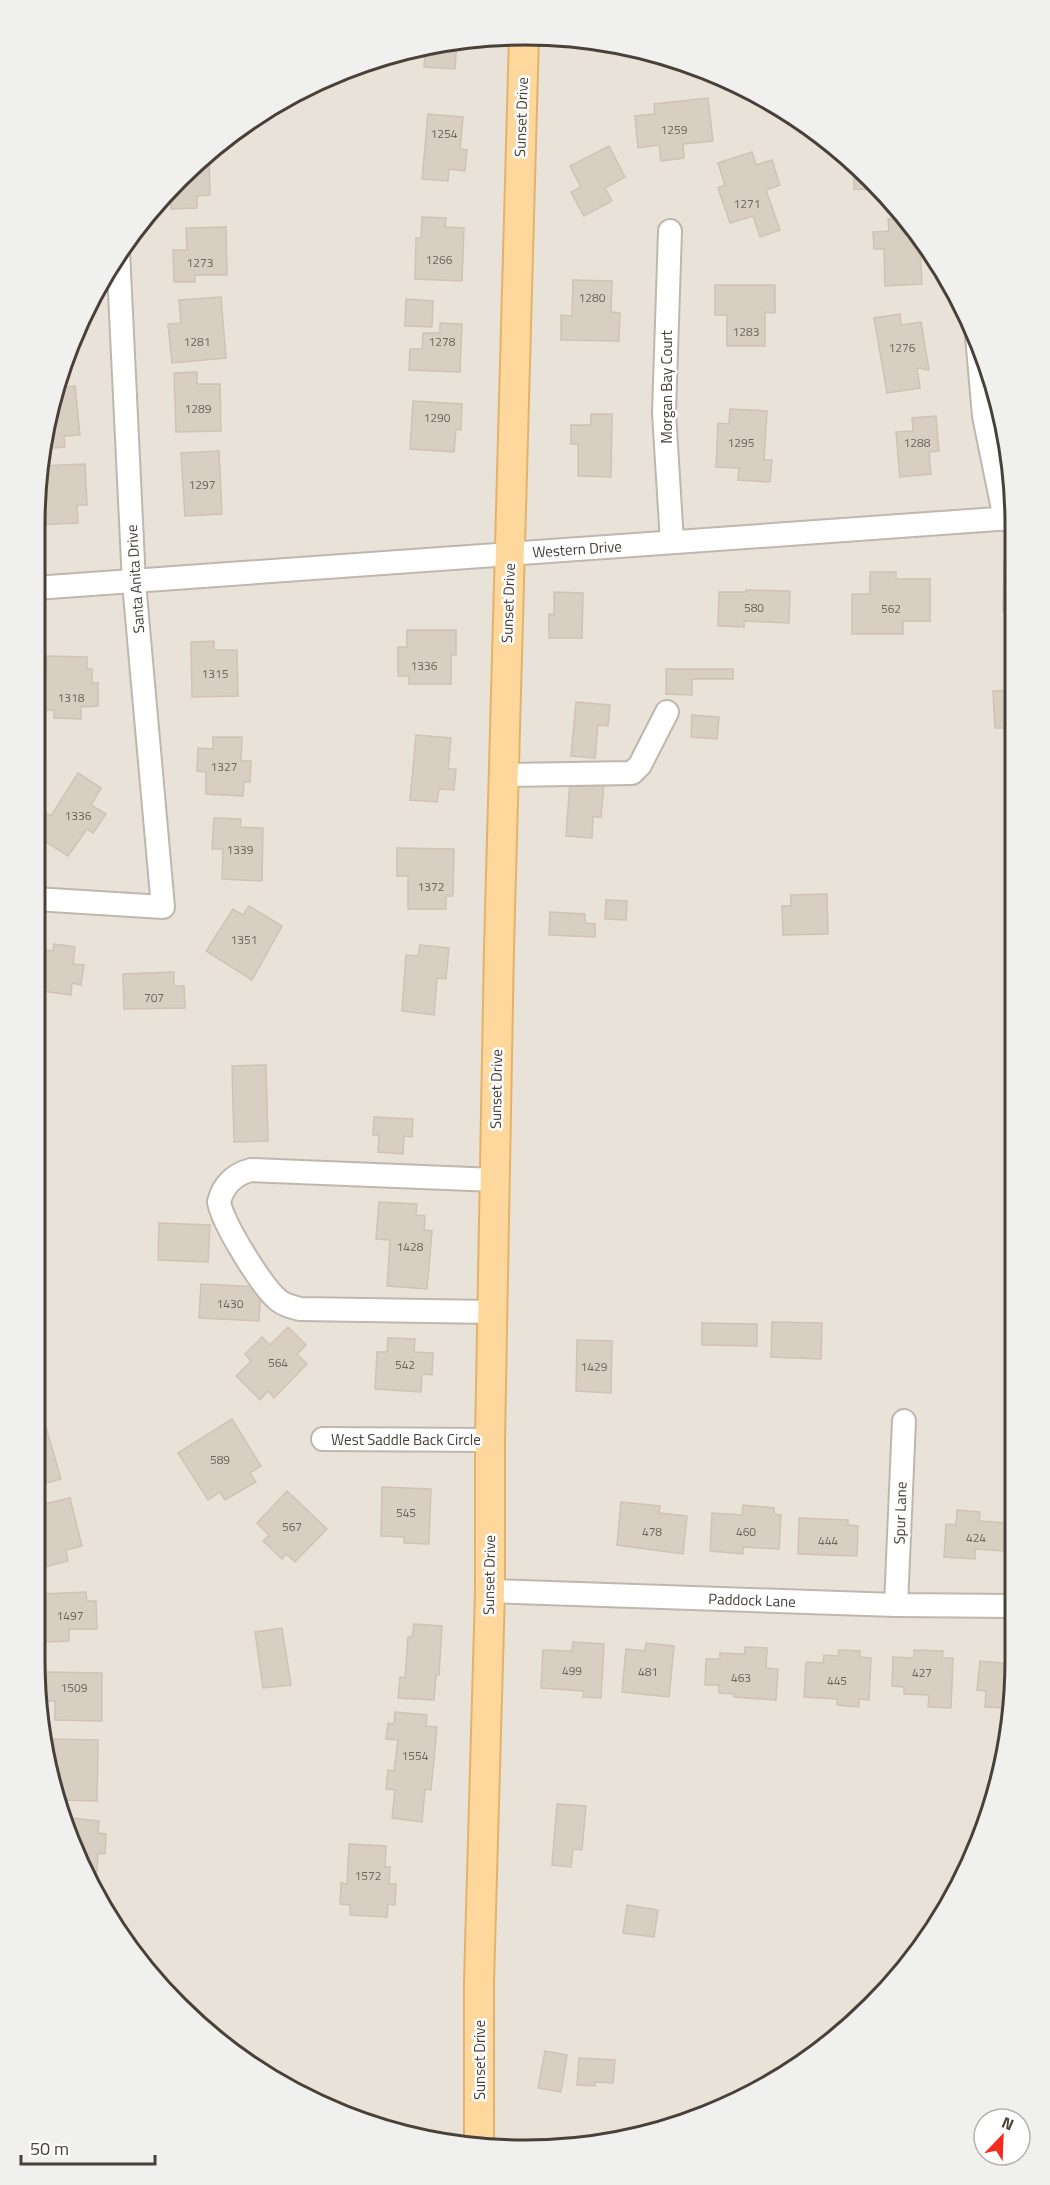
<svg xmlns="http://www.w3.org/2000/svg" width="1050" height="2185" font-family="'Titillium Web',sans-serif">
<rect width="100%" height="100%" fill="#f5f0ea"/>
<polygon fill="#e9e2d8" points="525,35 621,44 713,72 824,136 914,227 978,338 1011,461 1015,1660 1006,1756 978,1848 933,1933 872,2007 742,2100 589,2146 429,2141 279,2085 201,2029 136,1959 61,1818 35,1660 35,525 44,429 72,337 117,252 178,178 253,117 338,72 430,44"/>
<g fill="#d9cec2" stroke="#d1c2b2" stroke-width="1.5">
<polygon points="457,41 455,69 424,67 426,45"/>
<polygon points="708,98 713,141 683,144 684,158 661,161 659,145 638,148 635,116 655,114 654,104"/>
<polygon points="428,114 463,117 460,149 467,150 465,171 449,169 448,181 422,179"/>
<polygon points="609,146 625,177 605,188 612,201 584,216 571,192 581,187 570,166"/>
<polygon points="752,152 756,165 772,160 780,185 766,190 780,230 760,237 753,216 730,223 718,188 725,185 718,163"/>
<polygon points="209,153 210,195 197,196 197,208 171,209 171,187"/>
<polygon points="854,167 877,190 854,189"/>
<polygon points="422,217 446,218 445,227 464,228 462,281 415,279 416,238 421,238"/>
<polygon points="906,218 914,227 928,250 920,248 922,284 885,286 884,249 874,249 873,232 889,231 888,219"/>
<polygon points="226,227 227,275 195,275 195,282 174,282 173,250 187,250 186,228"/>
<polygon points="573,280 612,281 611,312 620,313 619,341 561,340 561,315 572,316"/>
<polygon points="715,285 775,285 775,313 765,312 765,346 727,346 727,315 715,315"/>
<polygon points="221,297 226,358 172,363 168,324 181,323 179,300"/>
<polygon points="406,299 433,301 432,327 405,326"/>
<polygon points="900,314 901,325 921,322 929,370 917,368 920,388 887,393 874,318"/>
<polygon points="440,323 462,324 460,372 409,370 410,349 422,349 423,333 440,333"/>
<polygon points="68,351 69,375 60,375"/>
<polygon points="197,372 197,384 220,384 221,431 176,432 174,373"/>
<polygon points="75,386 80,435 64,436 65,447 42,449 44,429 57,388"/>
<polygon points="413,401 462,404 461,430 456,430 454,452 410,449"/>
<polygon points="730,409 767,411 764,460 772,460 770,482 738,480 739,468 716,467 718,423 729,424"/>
<polygon points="591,414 612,414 611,477 578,476 578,444 571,444 571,425 591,425"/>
<polygon points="936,416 939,451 929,452 931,474 900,477 896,432 913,431 912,418"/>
<polygon points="219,451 222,514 185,516 181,453"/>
<polygon points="85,464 87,505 77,505 78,523 35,525 40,466"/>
<polygon points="1004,562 1012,563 1012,612 1003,612"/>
<polygon points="870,572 896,572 896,579 930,579 930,621 903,621 903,634 852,634 852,594 870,594"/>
<polygon points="746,590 790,591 789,623 744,621 744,627 718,626 719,592 746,592"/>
<polygon points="554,592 583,593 582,638 549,638 549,614 554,615"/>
<polygon points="407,630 456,630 456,655 451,655 451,684 409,684 409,676 398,676 398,647 407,647"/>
<polygon points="214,641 214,650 237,650 238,696 192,697 191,642"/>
<polygon points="47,656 87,657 87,669 92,669 92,683 98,683 98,706 81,707 81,719 54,718 54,710 43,710"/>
<polygon points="666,669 733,669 733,679 692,679 692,695 666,694"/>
<polygon points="1012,690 1012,728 995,728 993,691"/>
<polygon points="576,702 610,705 608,726 598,725 595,758 571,756"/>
<polygon points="692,715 719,717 717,739 691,737"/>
<polygon points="416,735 451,738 448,769 456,769 454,790 439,789 437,802 410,800"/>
<polygon points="213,737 242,737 241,761 251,761 250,782 244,782 243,796 206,794 206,772 197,771 198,748 213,749"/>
<polygon points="78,773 101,788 91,805 106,814 93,833 87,829 68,856 35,835 35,823 42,811 51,816"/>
<polygon points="570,781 604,783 601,817 593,817 592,838 566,836"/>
<polygon points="214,818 241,819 240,827 263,828 262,881 222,879 223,849 212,849"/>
<polygon points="397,848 454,849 453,896 446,896 446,909 408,909 408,876 397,876"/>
<polygon points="827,894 828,934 783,935 782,906 791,906 791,895"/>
<polygon points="606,900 627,901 626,920 605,919"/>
<polygon points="249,906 282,926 252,980 206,951 233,909 243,915"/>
<polygon points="550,912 585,914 585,923 595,924 595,937 549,935"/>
<polygon points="54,944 75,947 73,964 84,965 81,985 72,983 71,995 35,990 35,955 38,955 39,949 53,951"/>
<polygon points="420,945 449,948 446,979 437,978 434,1015 402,1011 406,955 418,956"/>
<polygon points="174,972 174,986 184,986 185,1008 124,1009 123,974"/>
<polygon points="266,1065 268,1141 234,1142 232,1066"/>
<polygon points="374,1117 413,1119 412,1137 404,1136 403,1154 378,1152 379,1135 373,1135"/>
<polygon points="379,1202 417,1204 416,1215 425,1216 424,1230 432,1231 427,1289 387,1286 390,1240 376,1239"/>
<polygon points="159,1223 210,1225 208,1262 158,1260"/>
<polygon points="201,1284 261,1287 259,1321 199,1318"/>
<polygon points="772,1322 822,1323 821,1359 771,1357"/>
<polygon points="702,1323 757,1324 757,1346 702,1345"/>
<polygon points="288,1327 306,1345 297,1354 307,1364 274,1398 268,1391 260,1400 236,1376 251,1361 245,1354 262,1337 270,1345"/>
<polygon points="388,1338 415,1339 414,1352 433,1353 432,1375 422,1374 421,1392 375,1389 377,1352 387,1352"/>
<polygon points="577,1340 612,1341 611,1393 576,1391"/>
<polygon points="43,1417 61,1479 35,1486 35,1420"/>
<polygon points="232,1419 261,1466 250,1473 256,1482 225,1500 220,1492 208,1500 178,1453"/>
<polygon points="382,1487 431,1489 429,1544 404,1543 404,1537 381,1536"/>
<polygon points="287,1491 327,1529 295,1562 286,1554 282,1559 263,1541 269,1535 257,1523"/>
<polygon points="70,1498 82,1546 66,1550 68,1561 39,1568 35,1551 35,1506"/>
<polygon points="621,1502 660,1506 659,1513 687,1516 683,1554 617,1545"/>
<polygon points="743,1505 774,1508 774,1514 781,1515 779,1549 743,1547 743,1554 710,1551 712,1513 742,1515"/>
<polygon points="957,1510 980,1512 979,1521 1007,1523 1005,1551 975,1549 975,1559 944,1557 946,1524 956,1525"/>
<polygon points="799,1518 848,1520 848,1525 858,1526 857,1556 798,1554"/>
<polygon points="86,1592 87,1601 96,1601 97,1629 69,1629 69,1641 44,1642 42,1594"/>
<polygon points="414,1624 442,1626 439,1675 436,1675 434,1700 398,1698 400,1677 405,1678 408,1637 412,1637"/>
<polygon points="282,1628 291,1685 263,1688 255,1632"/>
<polygon points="573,1642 604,1644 601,1698 583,1697 584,1691 541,1688 543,1650 572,1651"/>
<polygon points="646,1643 674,1646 669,1697 622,1692 626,1649 645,1651"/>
<polygon points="745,1647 767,1648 766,1668 778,1669 776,1700 734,1697 734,1694 719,1693 719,1685 705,1685 706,1659 720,1659 720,1653 745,1654"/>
<polygon points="839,1650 860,1651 860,1657 871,1658 869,1700 859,1699 859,1707 837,1705 837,1699 804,1697 806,1662 823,1663 824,1655 838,1656"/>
<polygon points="914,1650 943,1651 942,1658 953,1658 951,1708 928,1707 929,1695 904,1694 904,1687 892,1686 893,1657 914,1658"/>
<polygon points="1015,1651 1012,1696 1006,1695 1005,1708 985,1707 986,1691 977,1690 980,1661 1014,1664"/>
<polygon points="46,1672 102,1673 102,1721 55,1720 55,1701 45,1701"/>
<polygon points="395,1712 427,1715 426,1726 437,1727 431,1790 425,1789 422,1822 392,1818 395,1790 386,1789 388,1770 394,1771 398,1740 386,1739 388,1723 394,1724"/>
<polygon points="48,1739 98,1740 97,1801 58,1800"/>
<polygon points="557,1804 586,1806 582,1850 573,1849 571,1867 552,1865"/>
<polygon points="61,1817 99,1821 98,1833 106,1834 105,1854 98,1853 96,1881"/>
<polygon points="349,1844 386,1846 385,1867 390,1867 389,1884 396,1884 395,1905 388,1904 387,1917 350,1915 350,1905 340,1904 341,1883 347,1884"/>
<polygon points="627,1905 658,1910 654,1937 623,1933"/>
<polygon points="545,2051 567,2055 561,2092 538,2088"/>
<polygon points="579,2058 615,2060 613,2083 595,2082 595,2086 577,2085"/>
</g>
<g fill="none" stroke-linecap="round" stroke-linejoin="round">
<g stroke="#c0b7ac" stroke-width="26">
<g id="minor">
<polyline points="670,231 664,413 672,542"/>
<polyline points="977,336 984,416 1005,519"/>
<polyline points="35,588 1011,518"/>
<polyline points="504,775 632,773 640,765 667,712"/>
<polyline points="35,899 163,907 134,583 118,251"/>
<path d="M492 1312 300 1309C292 1307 284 1305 278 1300 261 1285 223 1224 219 1202 223 1185 235 1174 251 1170L495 1180"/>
<polyline points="323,1439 490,1440"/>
<polyline points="490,1591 896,1605 1015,1606"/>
<polyline points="896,1605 904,1421"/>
</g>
</g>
<g stroke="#e3b36a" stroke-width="32">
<polyline id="major" points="479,2143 479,1982 490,1591 490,1440 499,948 524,35"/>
</g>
<use href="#minor" stroke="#fff" stroke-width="22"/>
<use href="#major" stroke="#fdd79b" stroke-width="28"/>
</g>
<g text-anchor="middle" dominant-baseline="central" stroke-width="5" stroke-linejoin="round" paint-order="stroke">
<g font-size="12" fill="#6d645a">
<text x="674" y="129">1259</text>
<text x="444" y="133">1254</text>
<text x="747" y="203">1271</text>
<text x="439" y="259">1266</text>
<text x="200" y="262">1273</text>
<text x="592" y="297">1280</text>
<text x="746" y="331">1283</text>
<text x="197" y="341">1281</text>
<text x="442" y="341">1278</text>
<text x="902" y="347">1276</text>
<text x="198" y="408">1289</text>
<text x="437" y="417">1290</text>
<text x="741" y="442">1295</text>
<text x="917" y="442">1288</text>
<text x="202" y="484">1297</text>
<text x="754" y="607">580</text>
<text x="891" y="608">562</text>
<text x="424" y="665">1336</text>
<text x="215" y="673">1315</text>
<text x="71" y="697">1318</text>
<text x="224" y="766">1327</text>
<text x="78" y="815">1336</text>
<text x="240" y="849">1339</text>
<text x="431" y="886">1372</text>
<text x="244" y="939">1351</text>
<text x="154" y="997">707</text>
<text x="410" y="1246">1428</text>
<text x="230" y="1303">1430</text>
<text x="278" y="1362">564</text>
<text x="405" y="1364">542</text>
<text x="594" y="1366">1429</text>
<text x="220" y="1459">589</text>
<text x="406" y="1512">545</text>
<text x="292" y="1526">567</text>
<text x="652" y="1531">478</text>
<text x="746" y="1531">460</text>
<text x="976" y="1537">424</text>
<text x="828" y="1540">444</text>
<text x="70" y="1615">1497</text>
<text x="572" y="1670">499</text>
<text x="648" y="1671">481</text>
<text x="922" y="1672">427</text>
<text x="741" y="1677">463</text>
<text x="837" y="1680">445</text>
<text x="74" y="1687">1509</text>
<text x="415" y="1755">1554</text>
<text x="368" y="1875">1572</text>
</g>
<g font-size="15" fill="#494038" stroke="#fff">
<text transform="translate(521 117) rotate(-88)">Sunset Drive</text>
<text transform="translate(666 387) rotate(-90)">Morgan Bay Court</text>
<text transform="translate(577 549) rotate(-4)">Western Drive</text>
<text transform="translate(135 579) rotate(-94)">Santa Anita Drive</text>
<text transform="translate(508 603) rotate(-88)">Sunset Drive</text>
<text transform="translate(496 1089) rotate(-89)">Sunset Drive</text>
<text x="406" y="1439">West Saddle Back Circle</text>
<text transform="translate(900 1513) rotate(-88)">Spur Lane</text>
<text transform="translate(489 1575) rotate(-89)">Sunset Drive</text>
<text transform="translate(752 1600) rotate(2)">Paddock Lane</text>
<text transform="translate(479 2060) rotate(-90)">Sunset Drive</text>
</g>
</g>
<path d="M0 0H1050V2185H0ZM525 45H525A480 480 0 0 1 1005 525V1660A480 480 0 0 1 525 2140H525A480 480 0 0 1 45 1660V525A480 480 0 0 1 525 45Z" fill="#f0f0ef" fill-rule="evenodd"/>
<path fill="none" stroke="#494038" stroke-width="3" d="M525 45H525A480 480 0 0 1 1005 525V1660A480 480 0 0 1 525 2140H525A480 480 0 0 1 45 1660V525A480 480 0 0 1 525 45Z"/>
<g transform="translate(1002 2137) rotate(23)"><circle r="28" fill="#ffffff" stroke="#b6b3af" stroke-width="1.5"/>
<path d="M0-4.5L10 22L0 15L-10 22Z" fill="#f72a1e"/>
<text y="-9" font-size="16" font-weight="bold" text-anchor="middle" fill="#494038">N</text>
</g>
<path d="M21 2155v9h134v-9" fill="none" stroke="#494038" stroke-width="3"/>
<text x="30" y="2155" font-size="18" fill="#494038" stroke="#ffffff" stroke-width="4.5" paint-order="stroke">50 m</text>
</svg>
